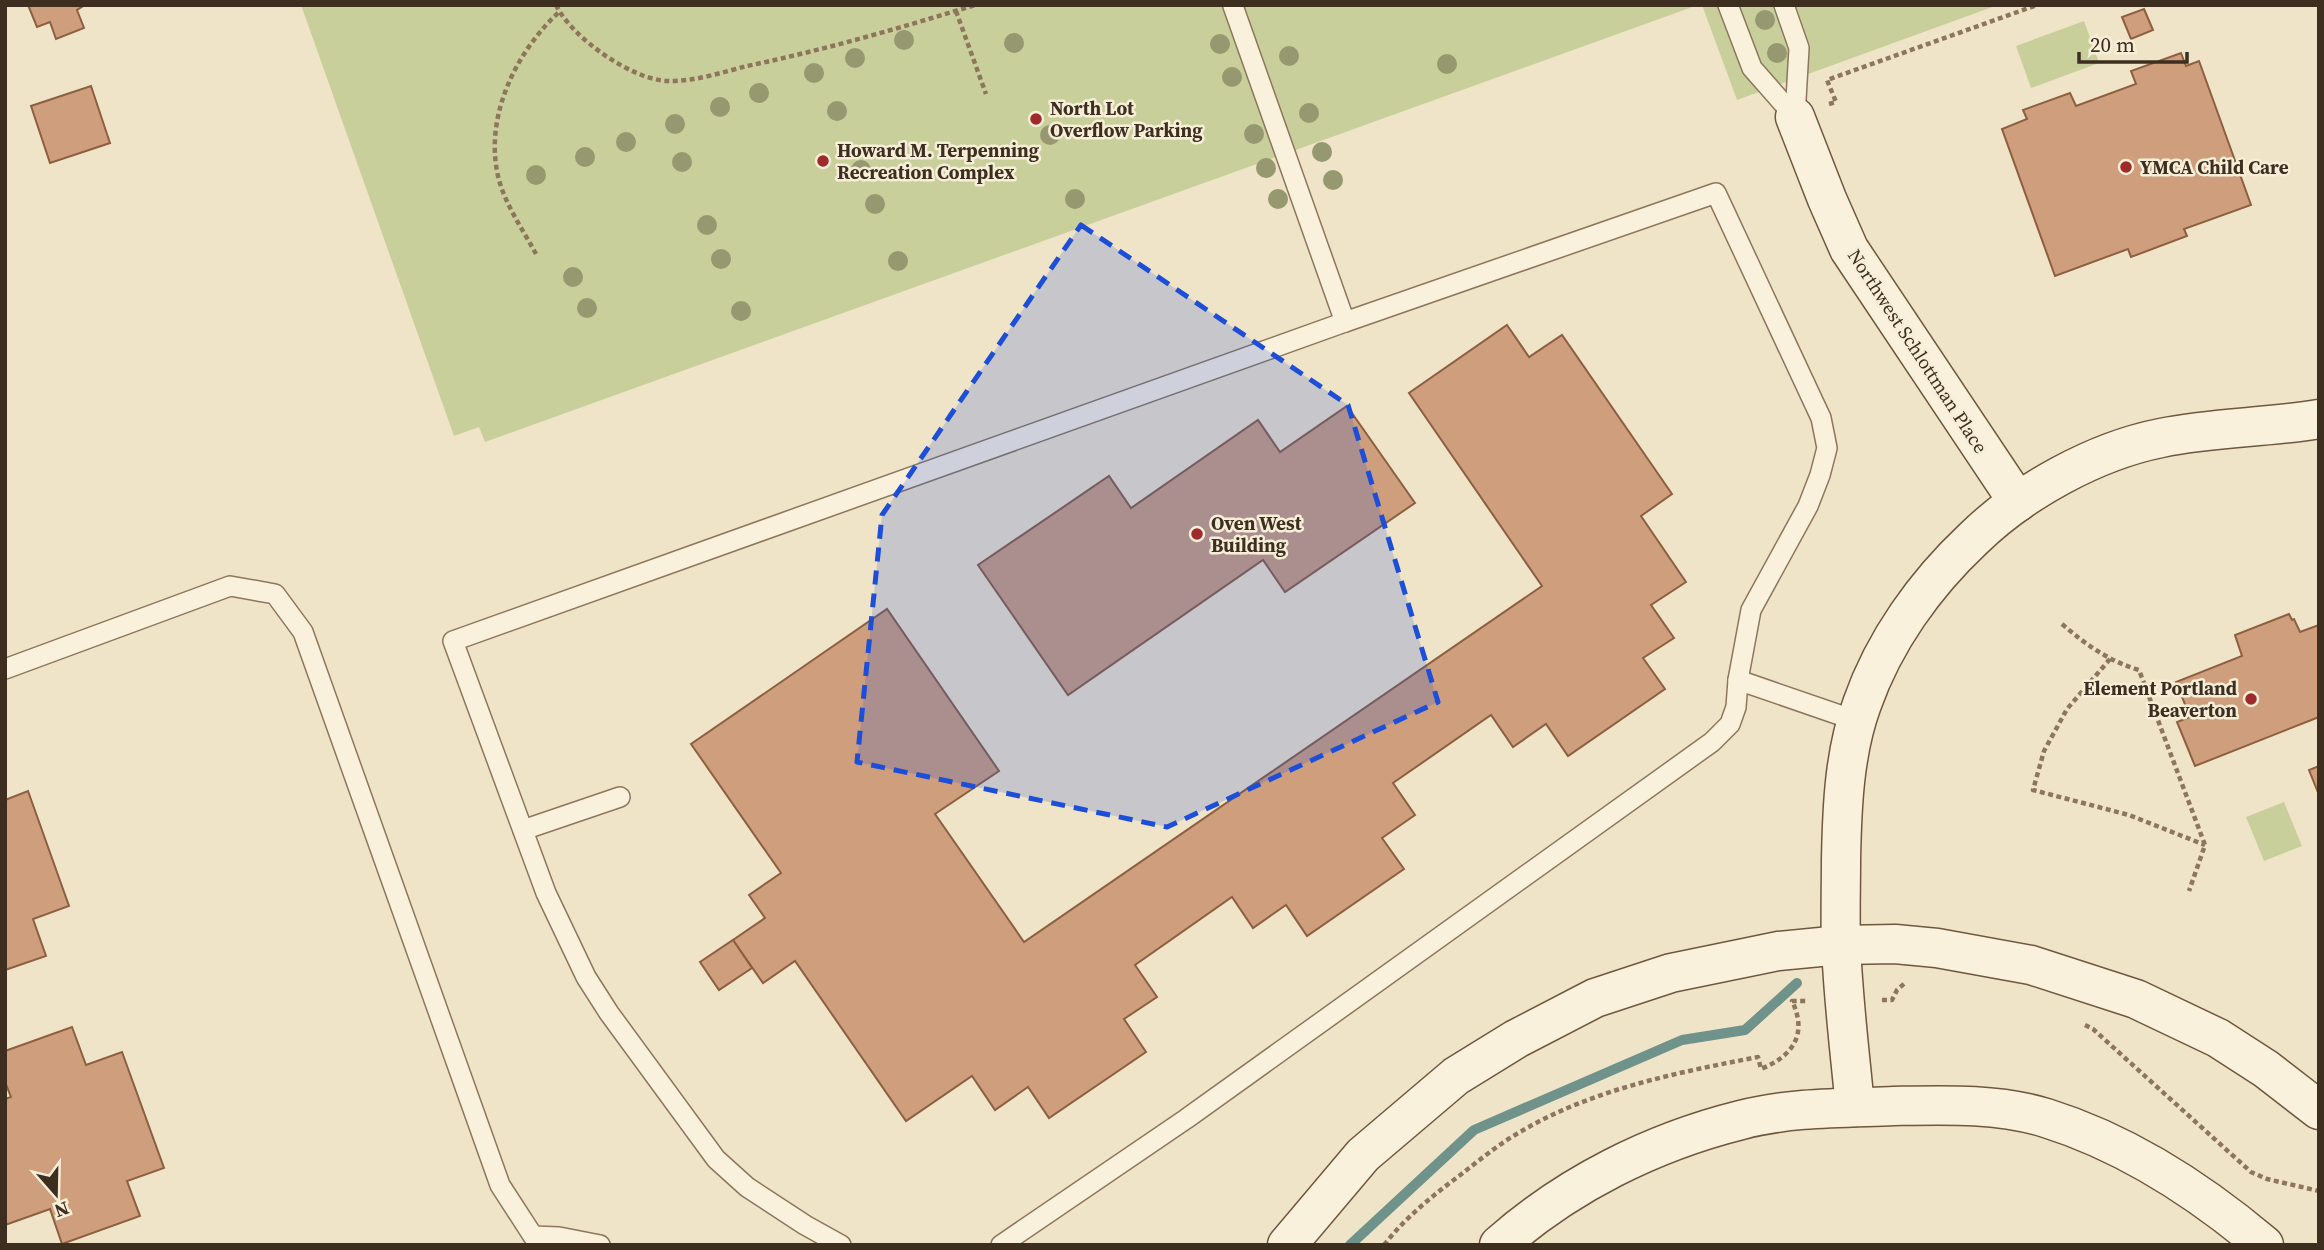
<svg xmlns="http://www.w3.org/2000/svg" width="2324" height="1250" font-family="'Source Serif 4',serif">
<rect width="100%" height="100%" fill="#f0e4c8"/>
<g fill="#c9cf9b">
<polygon points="301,5 1698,5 485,442 479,427 454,436"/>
<polygon points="1702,5 1998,5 1737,100"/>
<polygon points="2084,21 2099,63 2031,88 2016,46"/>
<polygon points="2284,802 2302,846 2264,861 2246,817"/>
</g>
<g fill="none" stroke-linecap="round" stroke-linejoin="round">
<polyline stroke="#6f938a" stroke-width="10" points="1350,1245 1474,1130 1682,1040 1745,1030 1797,983"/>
</g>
<g fill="#cf9f7d" stroke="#8d5f41" stroke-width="2">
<polygon points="28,5 85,5 77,10 84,28 56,39 50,22 37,27"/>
<polygon points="2144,9 2153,30 2131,39 2122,17"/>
<polygon points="2181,53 2186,66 2199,61 2251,205 2184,229 2187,236 2131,257 2128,249 2055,276 2002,129 2027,119 2023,110 2070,93 2076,106 2136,84 2131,71"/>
<polygon points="91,86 110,143 50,163 31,106"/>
<polygon points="1507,325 1529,357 1562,335 1672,494 1641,516 1686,582 1651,605 1674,638 1643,658 1665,689 1568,756 1546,724 1513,747 1491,715 1393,783 1415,815 1382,838 1404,869 1307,936 1286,905 1253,928 1232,897 1135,965 1157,997 1124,1019 1146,1052 1049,1118 1028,1087 995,1110 972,1076 906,1121 795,961 763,983 733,940 765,918 749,895 781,873 691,744 887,609 999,771 935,814 1024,942 1542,586 1409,393"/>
<polygon points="1347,406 1415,503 1285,592 1263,560 1068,695 978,565 1109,476 1131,508 1258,420 1280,452"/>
<polygon points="2289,614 2292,620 2294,619 2300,632 2319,625 2319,717 2195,766 2177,722 2190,717 2176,682 2242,656 2235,635"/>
<polygon points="2319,766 2319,795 2309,770"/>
<polygon points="28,791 69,906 33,919 46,956 5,970 5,800"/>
<polygon points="733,940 752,968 719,990 700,962"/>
<polygon points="72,1027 86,1065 122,1052 164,1168 127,1181 140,1216 62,1244 50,1209 5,1225 5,1099 11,1097 5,1082 5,1051"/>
</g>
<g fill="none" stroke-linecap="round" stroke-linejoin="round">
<g stroke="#8d765c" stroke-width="22">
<g id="lane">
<polyline points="1728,5 1752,68 1795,117"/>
<polyline points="1784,5 1799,48 1795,117"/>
<polyline points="5,669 230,586 275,594 303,632 500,1185 533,1236 559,1237 600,1245"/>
<polyline points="1738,680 1857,721"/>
<polyline points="523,830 620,797"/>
<polyline points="841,1245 805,1225 747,1187 716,1159 609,1013 586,977 546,893 453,641 1345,322 1233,6"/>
<polyline points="1001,1245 1186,1119 1712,742 1730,724 1736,707 1738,680 1751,610 1808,506 1820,475 1827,448 1821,418 1716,193 1345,322"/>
</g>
</g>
<g stroke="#6f573f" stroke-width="41">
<g id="secondary">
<polyline points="1795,117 1827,199 1849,249 2018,502"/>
<path d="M1855 1107C1850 1053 1843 999 1841 944 1840 916 1841 888 1841 860 1842 808 1844 753 1862 704 1884 641 1925 584 1973 539 2021 492 2095 451 2161 438 2213 427 2267 428 2319 419"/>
<polyline points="1287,1245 1363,1155 1456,1076 1516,1039 1595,998 1671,973 1778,951 1841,945 1895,944 1937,948 2031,965 2136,999 2218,1038 2266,1069 2319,1110"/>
<path d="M1499 1245C1568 1184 1653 1142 1741 1120 1790 1107 1844 1108 1894 1106 1944 1105 1998 1103 2046 1118 2126 1143 2200 1191 2264 1245"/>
</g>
</g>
<g stroke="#8d765c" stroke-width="4.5" stroke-dasharray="5 3.5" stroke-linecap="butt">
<path d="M556 5C572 38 632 80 668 81 692 82 724 72 747 66 824 50 900 28 975 5"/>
<polyline points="956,11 986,94"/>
<polyline points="1829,104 1836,102 1827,80 2037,5"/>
<path d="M536 254C522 228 502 200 497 171 486 113 517 51 559 12"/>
<path d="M2062 624C2086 645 2109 661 2139 670L2205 845 2189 891"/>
<polyline points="2110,659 2067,709 2044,751 2033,790 2129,815 2205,845"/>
<polyline points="1882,1000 1892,1000 1897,990 1906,982"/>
<polyline points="2085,1025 2093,1029 2251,1172 2267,1179 2319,1191"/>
<path d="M1384 1245C1405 1218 1432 1196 1459 1176 1477 1162 1495 1147 1515 1135 1588 1090 1675 1073 1758 1057L1761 1069C1793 1056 1808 1034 1792 1001H1807"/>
</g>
<use href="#lane" stroke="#faf1dc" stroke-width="19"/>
<use href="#secondary" stroke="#faf1dc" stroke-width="38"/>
</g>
<g fill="#96986f">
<circle cx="1765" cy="20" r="10"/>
<circle cx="904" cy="40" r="10"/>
<circle cx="1014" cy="43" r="10"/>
<circle cx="1220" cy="44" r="10"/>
<circle cx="1777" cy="53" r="10"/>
<circle cx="1289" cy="56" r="10"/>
<circle cx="855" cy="58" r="10"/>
<circle cx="1447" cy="64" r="10"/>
<circle cx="814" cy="73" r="10"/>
<circle cx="1232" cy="77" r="10"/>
<circle cx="759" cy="93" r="10"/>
<circle cx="720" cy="107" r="10"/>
<circle cx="837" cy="111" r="10"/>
<circle cx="1309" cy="113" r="10"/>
<circle cx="675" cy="124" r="10"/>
<circle cx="1254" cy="134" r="10"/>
<circle cx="1050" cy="135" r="10"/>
<circle cx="626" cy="142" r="10"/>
<circle cx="1322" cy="152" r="10"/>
<circle cx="585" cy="157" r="10"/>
<circle cx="682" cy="162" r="10"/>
<circle cx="1266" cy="168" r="10"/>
<circle cx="861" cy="170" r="10"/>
<circle cx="536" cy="175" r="10"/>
<circle cx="1333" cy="180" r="10"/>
<circle cx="1075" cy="199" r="10"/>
<circle cx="1278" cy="199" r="10"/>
<circle cx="875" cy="204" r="10"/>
<circle cx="707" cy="225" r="10"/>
<circle cx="721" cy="259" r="10"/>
<circle cx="898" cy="261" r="10"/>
<circle cx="573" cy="277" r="10"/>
<circle cx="587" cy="308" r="10"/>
<circle cx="741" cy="311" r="10"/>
</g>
<path fill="#1d4ed8" fill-opacity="0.2" stroke="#1d4ed8" stroke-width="5" stroke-dasharray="14 9" stroke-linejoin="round" d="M1081 225 1348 405 1438 702 1167 827 857 762 882 515Z"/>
<g fill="#9e2a2b" stroke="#f7eed8" stroke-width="2.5">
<circle cx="1036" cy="119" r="7"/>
<circle cx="823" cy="161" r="7"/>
<circle cx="2126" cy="167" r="7"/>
<circle cx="1197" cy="534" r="7"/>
<circle cx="2251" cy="699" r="7"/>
</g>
<g text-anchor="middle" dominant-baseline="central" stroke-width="5" stroke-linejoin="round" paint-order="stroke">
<g font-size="19" font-weight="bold" fill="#3d2e20" stroke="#f7eed8" text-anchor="start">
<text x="1050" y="108">North Lot<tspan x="1050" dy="22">Overflow Parking</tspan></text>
<text x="837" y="150">Howard M. Terpenning<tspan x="837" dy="22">Recreation Complex</tspan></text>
<text x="2140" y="167">YMCA Child Care</text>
<text x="1211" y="523">Oven West<tspan x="1211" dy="22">Building</tspan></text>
<text x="2237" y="688" text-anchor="end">Element Portland<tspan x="2237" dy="22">Beaverton</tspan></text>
</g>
<g font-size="19" fill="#3d2e20" stroke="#f7eed8">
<text transform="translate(1918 351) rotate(57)">Northwest Schlottman Place</text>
</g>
</g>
<rect width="2324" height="1250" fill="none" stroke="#3d2e20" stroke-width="14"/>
<g transform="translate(56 1194) rotate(160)" stroke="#f7eed8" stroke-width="5" paint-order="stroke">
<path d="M0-5L12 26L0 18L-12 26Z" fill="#3d2e20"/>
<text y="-10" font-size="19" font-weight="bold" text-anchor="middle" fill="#3d2e20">N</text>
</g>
<path d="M2079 52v10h108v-10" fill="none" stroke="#3d2e20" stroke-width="3.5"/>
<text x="2090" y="52" font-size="21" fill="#3d2e20" stroke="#f7eed8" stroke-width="5" paint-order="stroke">20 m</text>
</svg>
